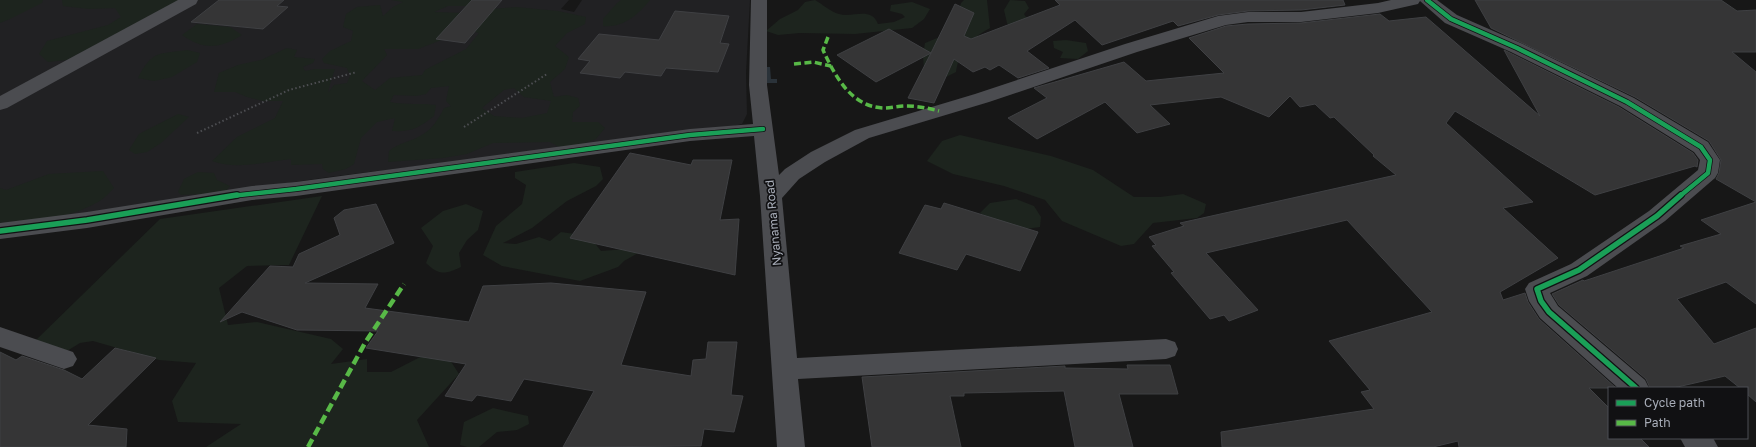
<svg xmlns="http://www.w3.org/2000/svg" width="1756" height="447" font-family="'Golos Text',sans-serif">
<rect width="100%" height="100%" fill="#171717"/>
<polygon fill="#212123" points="0,0 569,0 561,9 574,12 582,0 750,0 746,73 747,114 742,124 730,127 329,177 0,225"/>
<g fill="#1d241e" fill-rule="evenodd">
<polygon points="0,0 43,0 42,3 10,19 0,23"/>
<polygon points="62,0 180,0 67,60 48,62 39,54 47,41 108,25 121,17 115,8 89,9 63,6"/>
<path d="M391 0H476L468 6H448L434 12 464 13 492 9 516 7 558 11 586 17 585 24 567 33 555 46 569 57 565 69 550 82 554 97 567 95 578 98 580 106 573 112 572 122H598L605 128 596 139 579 145 561 148 550 142 493 143 467 154 443 158 388 162 389 151C398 143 410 142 420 136 432 130 438 120 444 108L451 106 446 101 449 86 431 88 426 94 416 96 394 95 390 102C406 105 421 103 436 105L434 116C419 128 411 132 392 131L395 118 377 122 361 138 354 164 346 169 329 173 323 169 322 164 291 165V159C265 162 237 170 212 161L237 137 275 118 283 101H263L247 97 235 92H214L219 73 238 65 261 60 287 48 297 50 294 57 315 59 313 63 303 67 305 71 315 69H335L330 84 328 93 334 85 347 83 350 76 347 68 324 63 322 59 330 51 351 41 353 31 343 27 346 14 357 7 380 5 383 16 393 7 403 2ZM461 28 479 33 466 49 425 70 422 75 390 78 375 90 362 81 387 55 384 49H418L444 39ZM514 88 524 97 551 101 547 113 522 118 494 116 482 108 504 90Z"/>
<path d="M621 0H650C638 15 623 28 603 26V19L617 3Z"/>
<path d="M815 0C822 4 831 12 839 14 853 18 871 6 878 24L894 22 905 17 902 14 890 11 891 5 912 2 930 9 924 19 912 28 855 34 800 33 778 35 766 31 780 19 798 10 805 2Z"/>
<path d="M964 0H987L990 28C971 38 959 51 956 72L930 85 918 79 924 70 923 55 925 43 952 32 961 3Z"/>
<polygon points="1010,0 1025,1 1029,8 1024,14 1030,23 1013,32 1007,23 1004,10"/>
<path d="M197 24 230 27 242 35C220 49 203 50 182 35Z"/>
<polygon points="1066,40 1086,43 1088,51 1078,59 1060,58 1063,52 1054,48 1053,41"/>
<path d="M187 50 200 53 197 62 172 77 154 81 138 78C152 50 159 54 187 50Z"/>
<polygon points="178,114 189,117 161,143 147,152 135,154 129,150 139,134"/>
<polygon points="960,135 1051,156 1093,170 1134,197 1160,197 1183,194 1206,204 1204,213 1197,218 1153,223 1134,244 1121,246 1062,221 1045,200 1004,186 953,174 927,161 942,141"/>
<polygon points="574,163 600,167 603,179 596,186 567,201 532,228 503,243 516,244 539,237 550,241 561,232 589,236 601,251 639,248 640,252 624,261 618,267 580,281 502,266 483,255 496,226 522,204 526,185 515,178 515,172"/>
<path d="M103 171 114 188C109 193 103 200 96 203 66 220 33 220 0 223V188L6 190 49 174Z"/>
<polygon points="198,172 214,173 217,180 230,186 225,193 181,195 178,192 184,179"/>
<polygon points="322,196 289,265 247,266 219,288 228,325 257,322 331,339 343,349 331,364 367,359 367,372 391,372 430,352 446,354 459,374 417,420 429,447 206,447 241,424 178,422 172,401 196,363 159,360 93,341 80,343 67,351 36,340 160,219"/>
<polygon points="1016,199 1034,206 1041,217 1040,227 1018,230 992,220 980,213 990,203"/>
<path d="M466 204 483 211 478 230 467 240 459 253 461 267C446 274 439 276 426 263L433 246 421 228 443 211Z"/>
<polygon points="493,408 528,416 529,424 517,430 497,432 479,447 467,447 460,445 464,422"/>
</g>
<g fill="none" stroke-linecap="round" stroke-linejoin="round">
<polygon fill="#2a3239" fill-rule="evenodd" points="764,67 770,67 771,79 777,79 777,83 764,83"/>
</g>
<g fill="#353536" stroke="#3f4043">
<polygon points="219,0 284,0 277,6 288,7 263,29 191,22"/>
<polygon points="472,0 502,0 465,43 436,39"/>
<polygon points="1055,0 1343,0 1345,5 1301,10 1248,11 1218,15 1178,26 1173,21 1102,45 1075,20 1027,51 1049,68 1018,78 999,65 990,70 985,67 973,72 954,59 934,103 908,98 931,53 876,82 837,55 889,29 931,53 955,4 974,13 964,36 971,39 1060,5"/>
<polygon points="1475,0 1721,0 1737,11 1756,10 1756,52 1732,52 1756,72 1756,202 1716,179 1719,173 1721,160 1709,141 1635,97 1491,28"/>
<polygon points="675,11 729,16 720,43 729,44 718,72 666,68 661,76 625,72 620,78 580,73 590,61 578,59 599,34 659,40"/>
<polygon points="1380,14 1389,21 1426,17 1540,116 1504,50 1619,107 1693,153 1698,160 1697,167 1695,166 1595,195 1455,111 1446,123 1533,202 1503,208 1558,258 1500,292 1503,300 1525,293 1528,302 1539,319 1616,388 1589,388 1609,408 1609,438 1640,438 1649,447 1459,447 1458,441 1433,447 1222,447 1221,432 1374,409 1361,392 1370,390 1329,341 1432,312 1347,220 1206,253 1258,310 1229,321 1224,315 1210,319 1171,273 1174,272 1152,246 1156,245 1149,237 1184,226 1180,223 1396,175 1373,156 1374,155 1334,117 1330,118 1315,104 1300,107 1290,96 1269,117 1221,97 1150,105 1170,124 1137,133 1105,102 1037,139 1008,118 1047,98 1034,88 1124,62 1146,81 1224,73 1189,38 1226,26 1248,24 1301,23"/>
<polygon points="630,153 691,165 693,160 732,160 720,220 739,219 735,275 570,238"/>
<polygon points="1756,202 1756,304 1726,282 1677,299 1714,344 1756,328 1756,402 1747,394 1747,388 1740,388 1725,376 1673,388 1650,388 1646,379 1559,305 1552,294 1583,280 1584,281 1684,248 1680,246 1721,234 1701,220"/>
<polygon points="944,203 1038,232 1020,271 966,254 957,270 899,253 925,205 941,209"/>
<polygon points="376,204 394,243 305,283 378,284 365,308 469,322 483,286 551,283 646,292 621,365 691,376 693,360 706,359 708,342 737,342 731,395 743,396 734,432 704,429 701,446 563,447 594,391 524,379 511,401 477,395 472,401 445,396 466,364 366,348 378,331 297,330 242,312 220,322 270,266 293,267 299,254 340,235 334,218 344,210"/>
<polygon points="115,348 156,358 88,425 127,429 126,447 0,447 0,352 16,360 22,356 64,370 82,379"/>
<polygon points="1127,365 1170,365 1178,394 1119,394 1133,447 1075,447 1064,391 964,393 964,396 950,396 961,447 872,447 862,377 1065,366 1065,368 1128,369"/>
</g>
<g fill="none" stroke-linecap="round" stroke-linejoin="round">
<g stroke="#4d4e52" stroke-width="2" stroke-dasharray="1.5 2.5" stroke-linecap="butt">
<polyline points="464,127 547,74"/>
<polyline points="197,133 289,90 357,72"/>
</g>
<g fill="#4b4c50" fill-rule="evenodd">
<polygon points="178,0 198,0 196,4 7,108 0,110 0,96"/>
<polygon points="751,0 767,0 767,85 779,175 785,169 811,152 855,130 975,94 1125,44 1218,16 1248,12 1301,12 1378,3 1391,0 1437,0 1457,15 1523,44 1634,98 1708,142 1720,160 1718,173 1715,178 1665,221 1587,276 1550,293 1558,306 1645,380 1649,388 1618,388 1540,318 1529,301 1525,289 1529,283 1571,264 1649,211 1698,170 1700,160 1694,152 1620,106 1511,52 1445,23 1420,1 1418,4 1378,13 1301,22 1248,22 1226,25 1137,52 989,102 869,138 825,162 799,179 782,198 797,358 1166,339 1175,342 1178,349 1175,356 1166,359 798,379 805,447 777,447 760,196 754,136 690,141 296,196 252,200 87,228 0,239 0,223 87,212 252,186 296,182 690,129 753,124 749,85"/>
<polygon points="0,327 73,352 77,359 73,366 64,369 0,347"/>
<polygon points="1680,438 1713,438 1718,447 1685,447"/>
</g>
<g stroke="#58b947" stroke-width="3.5" stroke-dasharray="7 3.5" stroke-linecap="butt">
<path d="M828 37 823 50C835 76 851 107 884 108 891 108 898 106 906 106 917 106 928 108 939 111"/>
<polyline points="794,64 813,62 831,66"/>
</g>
<polyline stroke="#58b947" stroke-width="4.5" stroke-dasharray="9 4.5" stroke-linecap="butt" points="308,447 365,343 404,284"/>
<g stroke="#111113" stroke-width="6">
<g id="cycleway-far1">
<polyline points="1427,0 1451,19 1517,48 1627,102 1701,147 1710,160 1708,173 1680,196"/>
<polyline points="231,196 296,189 690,135 763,129"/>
</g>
</g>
<g stroke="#111113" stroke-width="8">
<g id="cycleway">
<polyline points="0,231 87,220 237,195"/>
<polyline points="1636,388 1549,312 1541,301 1537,289 1579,270 1657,216 1681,195"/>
</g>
</g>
<use href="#cycleway-far1" stroke="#1a9f57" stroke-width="4.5"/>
<use href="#cycleway" stroke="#1a9f57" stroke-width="5.5"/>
</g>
<g text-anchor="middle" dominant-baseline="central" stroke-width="3.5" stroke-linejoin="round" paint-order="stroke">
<g font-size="12" fill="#a8adb8" stroke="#111113">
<text transform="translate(773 223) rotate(-95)">Nyanama Road</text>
</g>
</g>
<rect x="1608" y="387" width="140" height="52" fill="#111113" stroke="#4d4f55"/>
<rect x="1616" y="400" width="20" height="6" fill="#1a9f57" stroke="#4d4f55"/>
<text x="1644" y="407" font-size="12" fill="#a8adb8">Cycle path</text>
<rect x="1616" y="420" width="20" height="6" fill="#58b947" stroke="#4d4f55"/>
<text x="1644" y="427" font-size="12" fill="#a8adb8">Path</text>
</svg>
